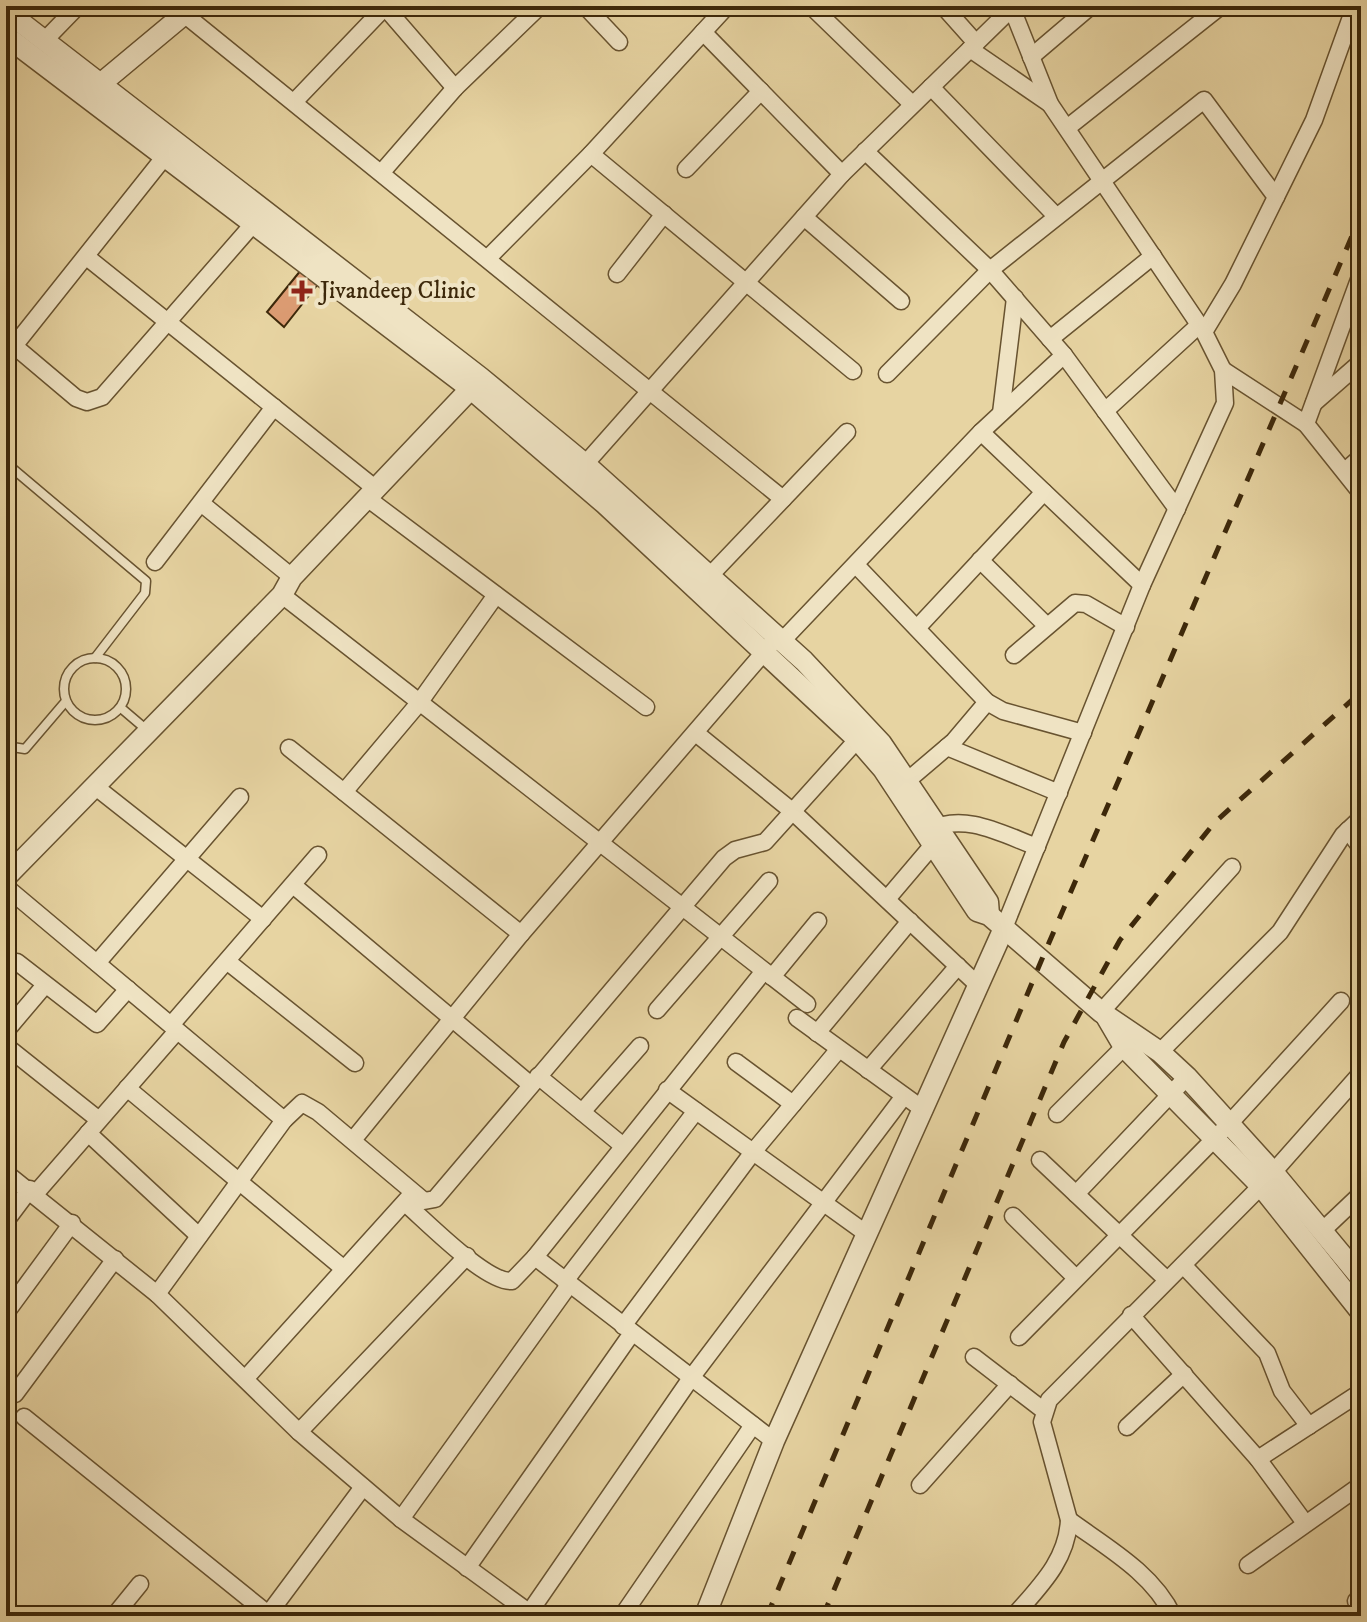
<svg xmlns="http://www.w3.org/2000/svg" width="1367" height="1622" font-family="'IM FELL DW Pica',serif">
<rect width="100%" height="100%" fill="#e7d4a2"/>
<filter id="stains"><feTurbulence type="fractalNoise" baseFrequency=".0025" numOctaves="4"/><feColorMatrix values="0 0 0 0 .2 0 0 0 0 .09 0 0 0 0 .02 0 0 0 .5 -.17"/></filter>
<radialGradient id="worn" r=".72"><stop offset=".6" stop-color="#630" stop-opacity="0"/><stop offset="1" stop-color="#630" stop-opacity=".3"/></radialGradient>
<polygon fill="#db9b72" stroke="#3d280a" stroke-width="2" points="301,270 318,284 284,327 267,312"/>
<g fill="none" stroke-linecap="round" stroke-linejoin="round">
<g stroke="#685330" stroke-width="11">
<g id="service">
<polyline points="6,463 146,581 145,593 95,658"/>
<circle cx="95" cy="689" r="31"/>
<polyline points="121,708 148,731"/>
<polyline points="6,746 25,749 66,701"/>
</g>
</g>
<g stroke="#685330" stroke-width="19">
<g id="minor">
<polyline points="384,6 455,88"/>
<polyline points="585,6 619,42"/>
<polyline points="811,6 912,104"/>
<polyline points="943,6 976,43"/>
<polyline points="184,14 783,499"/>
<polyline points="703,32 842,174"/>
<polyline points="45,40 78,6"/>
<polyline points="970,49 1050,104"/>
<polyline points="1031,57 1091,6"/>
<polyline points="931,87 1056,216"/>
<polyline points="294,102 386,6"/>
<polyline points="1067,128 1221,6"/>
<polyline points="865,151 990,270 1064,355 1177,509"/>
<polyline points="591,154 853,371"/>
<polyline points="686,169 761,91"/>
<polyline points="382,172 455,88 540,6"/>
<polyline points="1276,197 1314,120 1355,6"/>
<polyline points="804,217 901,301"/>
<polyline points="88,258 376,489"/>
<polyline points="488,258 591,154 727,6"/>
<polyline points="617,274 664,214"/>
<polyline points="6,339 76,398 87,402 102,397 254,223"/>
<polyline points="1050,339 1153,256"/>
<polyline points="14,346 166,155"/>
<polyline points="1223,370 1306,424 1361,274"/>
<polyline points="887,374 990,270 1204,100 1276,197 1233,284 1204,332"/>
<polyline points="1314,403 1361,362"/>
<polyline points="1105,411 1199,325"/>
<polyline points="1001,413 1015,298"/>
<polyline points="1306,424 1361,493"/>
<polyline points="981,432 1142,585"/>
<polyline points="579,471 842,174 1012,8"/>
<polyline points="1345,471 1361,457"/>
<polyline points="367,498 646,707"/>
<polyline points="201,503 292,577"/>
<polyline points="980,560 1047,626"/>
<polyline points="155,562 274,407"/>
<polyline points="856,565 987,702 1003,711 1083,733"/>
<polyline points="701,585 847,432"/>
<polyline points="282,595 807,1004"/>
<polyline points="918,627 1044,492"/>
<polyline points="782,641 981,432 1064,355"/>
<polyline points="1014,655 1075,603 1086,604 1126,627"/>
<polyline points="697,734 792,811 979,986"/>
<polyline points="947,747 1059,793"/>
<polyline points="289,748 521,934"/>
<polyline points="907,781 954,741 987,702"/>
<polyline points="97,788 263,919"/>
<polyline points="344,792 419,703 496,595"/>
<path d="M929 830C965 812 1002 834 1037 847"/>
<polyline points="1348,830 1361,848"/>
<polyline points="293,885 531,1085"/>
<polyline points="6,887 284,1120"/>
<polyline points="887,899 932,846"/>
<polyline points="1004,928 1142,585 1225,403 1223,370 1204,332 1050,104 1011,6"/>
<polyline points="17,962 97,1024 128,989"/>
<polyline points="228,962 355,1063"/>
<polyline points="97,963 240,797"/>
<polyline points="772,977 818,921"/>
<polyline points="657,1010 769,881"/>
<polyline points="1101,1012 1232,867"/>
<polyline points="797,1018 924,1110"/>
<polyline points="171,1025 318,855"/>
<polyline points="6,1031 45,985"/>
<polyline points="817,1033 910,921"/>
<polyline points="6,1046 99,1120"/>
<polyline points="1160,1052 1280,932 1343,835 1361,818"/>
<polyline points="736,1062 793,1104"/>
<polyline points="868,1070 958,966"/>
<polyline points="538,1076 622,1145"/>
<polyline points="127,1088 344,1269"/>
<polyline points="667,1090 867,1234"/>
<polyline points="582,1112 640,1046"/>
<polyline points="1057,1114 1132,1039"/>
<polyline points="88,1133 199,1236"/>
<polyline points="353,1140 521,934 772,643"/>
<polyline points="1040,1160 1167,1280"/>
<polyline points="6,1173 157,1294 299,1432 401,1519 534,1616"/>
<polyline points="36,1193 177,1031"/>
<polyline points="1076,1194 1187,1077"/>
<path d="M405 1203C426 1221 486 1283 512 1281L535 1257 764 971"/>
<polyline points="1013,1216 1076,1278"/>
<polyline points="6,1221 30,1189"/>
<polyline points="1323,1230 1361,1194"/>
<polyline points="535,1257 774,1441"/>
<polyline points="1183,1265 1267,1353 1282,1391 1309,1426"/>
<polyline points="565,1281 696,1111"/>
<polyline points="157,1294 284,1120 302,1103 318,1112 424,1201 435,1199 724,858 735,850 765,842 865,731"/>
<polyline points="6,1313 72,1223"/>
<polyline points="1131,1315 1258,1459 1305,1523"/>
<polyline points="623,1326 753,1152 839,1049"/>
<polyline points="1019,1337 1229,1124 1341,1001"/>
<polyline points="974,1357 1043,1410"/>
<polyline points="245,1379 410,1196"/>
<polyline points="15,1394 115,1259"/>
<polyline points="24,1417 268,1614"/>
<polyline points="1127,1427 1184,1374"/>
<polyline points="299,1432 467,1256"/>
<polyline points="1258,1459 1361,1392"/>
<polyline points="920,1485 1010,1384"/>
<polyline points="401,1519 569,1285"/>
<path d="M1069 1520C1106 1547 1153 1573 1173 1616"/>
<polyline points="1248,1565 1361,1485"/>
<polyline points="467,1568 632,1333"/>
<polyline points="1356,1601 1361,1597"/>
<polyline points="529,1613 691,1378 904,1096"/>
<polyline points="114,1616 140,1584"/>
<polyline points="267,1616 363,1487"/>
<polyline points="622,1616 753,1425"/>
<path d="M1014 1616C1039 1587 1067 1561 1069 1520L1042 1422 1049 1400 1261 1186 1361 1073"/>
</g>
</g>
<g stroke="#685330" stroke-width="23">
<g id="tertiary">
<polyline points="6,11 481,378 585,464 804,661 881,743 988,902 989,915"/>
<polyline points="6,36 471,389 605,504 857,739 883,769 977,911 989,915 1101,1012 1160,1052 1187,1077 1273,1172 1361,1278"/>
<polyline points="92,91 194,6"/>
<polyline points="6,877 282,595 292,577 478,381"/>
<polyline points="1107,1018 1124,1047 1261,1186 1361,1312"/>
<polyline points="705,1616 774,1441 1004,928"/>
</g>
</g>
<use href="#service" stroke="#efe3c3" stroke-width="8"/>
<use href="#minor" stroke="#efe3c3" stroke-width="16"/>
<use href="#tertiary" stroke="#efe3c3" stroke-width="20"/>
<g stroke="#3d280a" stroke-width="5" stroke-dasharray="14 14" stroke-linecap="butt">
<polyline points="767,1616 1042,959 1361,215"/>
<polyline points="823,1616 1064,1042 1120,940 1215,822 1361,692"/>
</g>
</g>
<path fill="#8f2418" stroke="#efe3c3" stroke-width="3" d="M298 279h8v8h8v8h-8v8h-8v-8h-8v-8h8z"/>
<g text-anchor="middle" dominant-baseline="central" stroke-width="8" stroke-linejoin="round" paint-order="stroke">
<g font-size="24" fill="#3d280a" stroke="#efe3c3" text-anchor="start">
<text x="320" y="291">Jivandeep Clinic</text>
</g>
</g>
<rect width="1367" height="1622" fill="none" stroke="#e7d4a2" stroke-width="32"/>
<rect x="8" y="8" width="1351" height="1606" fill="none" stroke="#3d280a" stroke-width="4"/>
<rect x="16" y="16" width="1335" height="1590" fill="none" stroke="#3d280a" stroke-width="2"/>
<rect width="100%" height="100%" filter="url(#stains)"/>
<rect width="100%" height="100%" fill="url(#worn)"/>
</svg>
